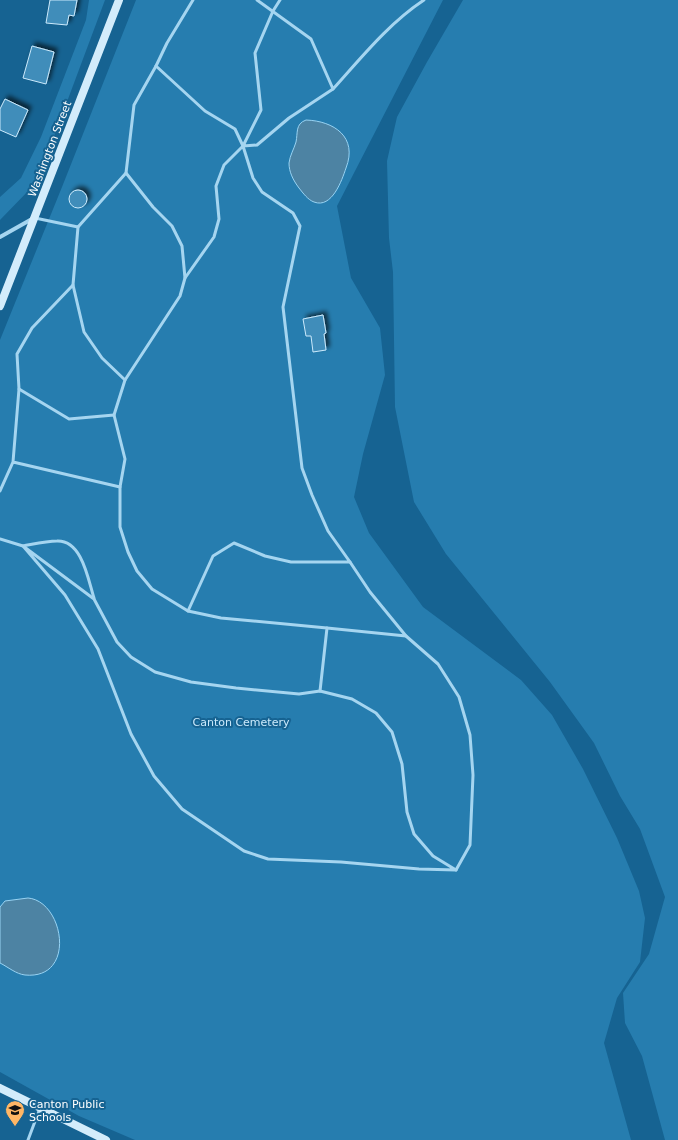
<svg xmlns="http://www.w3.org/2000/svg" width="678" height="1140" font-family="'DejaVu Sans',sans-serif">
<defs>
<filter id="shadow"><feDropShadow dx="3.5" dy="-3.5" stdDeviation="2" flood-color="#0009"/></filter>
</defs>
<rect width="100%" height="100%" fill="#166392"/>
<g fill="#267daf">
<polygon points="89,0 105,0 46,158 30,189 0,220 0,197 21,178 41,137 86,20"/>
<polygon points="136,0 443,0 337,206 351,278 380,328 385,375 363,454 354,497 369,533 423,607 521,680 552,715 583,769 617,838 639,891 645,918 640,962 617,998 604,1043 631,1140 135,1140 79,1116 0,1072 0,340 62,187"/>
<polygon points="463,0 678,0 678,1140 665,1140 642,1056 625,1023 623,993 649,954 665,897 640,829 620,796 594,743 550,682 446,554 414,502 395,407 393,272 389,238 387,161 397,117 427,62"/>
</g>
<g fill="#4d83a3" stroke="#98d3f3">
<path d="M306 120C334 121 358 137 346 168 342 180 332 209 314 202 308 200 303 193 299 188 293 180 289 172 289 163 290 155 294 149 296 142 298 133 295 124 306 120Z"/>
<path d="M28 898C64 901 77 980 25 975 16 974 8 967 0 963V907L5 901Z"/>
</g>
<g fill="#3f8dba" stroke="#cceafc" filter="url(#shadow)">
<polygon points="50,0 77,0 74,16 69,15 67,25 46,23"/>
<polygon points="32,46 54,52 46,84 23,78"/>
<polygon points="5,99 28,110 16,137 0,130 0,109"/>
<circle cx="78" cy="199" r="9"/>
<polygon points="323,315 326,333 324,334 326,350 313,352 311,336 306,336 303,319"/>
</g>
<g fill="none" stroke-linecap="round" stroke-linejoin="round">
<g stroke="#a5d5f0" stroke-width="3">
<polyline points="193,0 167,43 156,66 205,111 235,129 243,146"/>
<path d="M257 0 311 39 333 89C361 58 389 23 424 0"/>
<polyline points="280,0 273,11 255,53 261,110 243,146 257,145 289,118 333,89"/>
<polyline points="126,173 134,105 156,66"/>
<polyline points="35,218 78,227 126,173 153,207 172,226 182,246 185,278"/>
<polyline points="73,285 78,227"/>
<polyline points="19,389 69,419 114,415 125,459 120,487"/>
<polyline points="114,415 125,380"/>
<polyline points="0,491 13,462 19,389 17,354 32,328 73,285 84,332 102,358 125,380 180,296 185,278 214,237 219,219 216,186 224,165 243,146 253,178 262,192 293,213 300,226 283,307 302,468 312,495 328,531 350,562 291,562 265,556 234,543 213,556 188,611 152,589 137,571 128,552 120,527 120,487 13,462"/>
<polyline points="0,539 23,546 94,599 117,642 131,657 155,672 191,682 236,688 299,694 320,691 352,699 376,713 392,732 402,764 407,812 414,834 433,856 456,870 419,869 341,862 268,859 244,851 182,809 154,776 131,734 98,649 65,595 23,546"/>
<path d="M23 546C34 544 46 541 57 541 82 540 88 579 94 598"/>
<polyline points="350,562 370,592 406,636 438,664 459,697 470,735 473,775 470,845 456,870"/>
<polyline points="188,611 221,618 327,628 320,691"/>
<polyline points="327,628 406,636"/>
<polyline points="28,1140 40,1108"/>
</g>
<polyline stroke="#a5d5f0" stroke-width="4" points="0,237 32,219"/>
<g stroke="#d3ecfb" stroke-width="8">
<polyline points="0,306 119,0"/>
<polyline points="0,1088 106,1140"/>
</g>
</g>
<defs>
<g id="school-pin" transform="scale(1)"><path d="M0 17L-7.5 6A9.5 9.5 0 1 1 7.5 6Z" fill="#ffb665" stroke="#166392"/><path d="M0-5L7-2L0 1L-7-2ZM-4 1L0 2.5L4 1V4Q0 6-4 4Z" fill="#111"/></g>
</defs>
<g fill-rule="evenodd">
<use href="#school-pin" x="15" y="1110"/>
</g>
<g text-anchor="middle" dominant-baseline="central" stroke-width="4" stroke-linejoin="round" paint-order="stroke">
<g font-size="11" fill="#fff" stroke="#166392">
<text transform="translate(50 149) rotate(-69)">Washington Street</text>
</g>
<g font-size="11" fill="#cceafc" stroke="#166392">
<text x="241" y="722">Canton Cemetery</text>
</g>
<g font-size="11" fill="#fff" stroke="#166392" text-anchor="start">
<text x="29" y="1104">Canton Public<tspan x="29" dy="13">Schools</tspan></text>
</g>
</g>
</svg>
